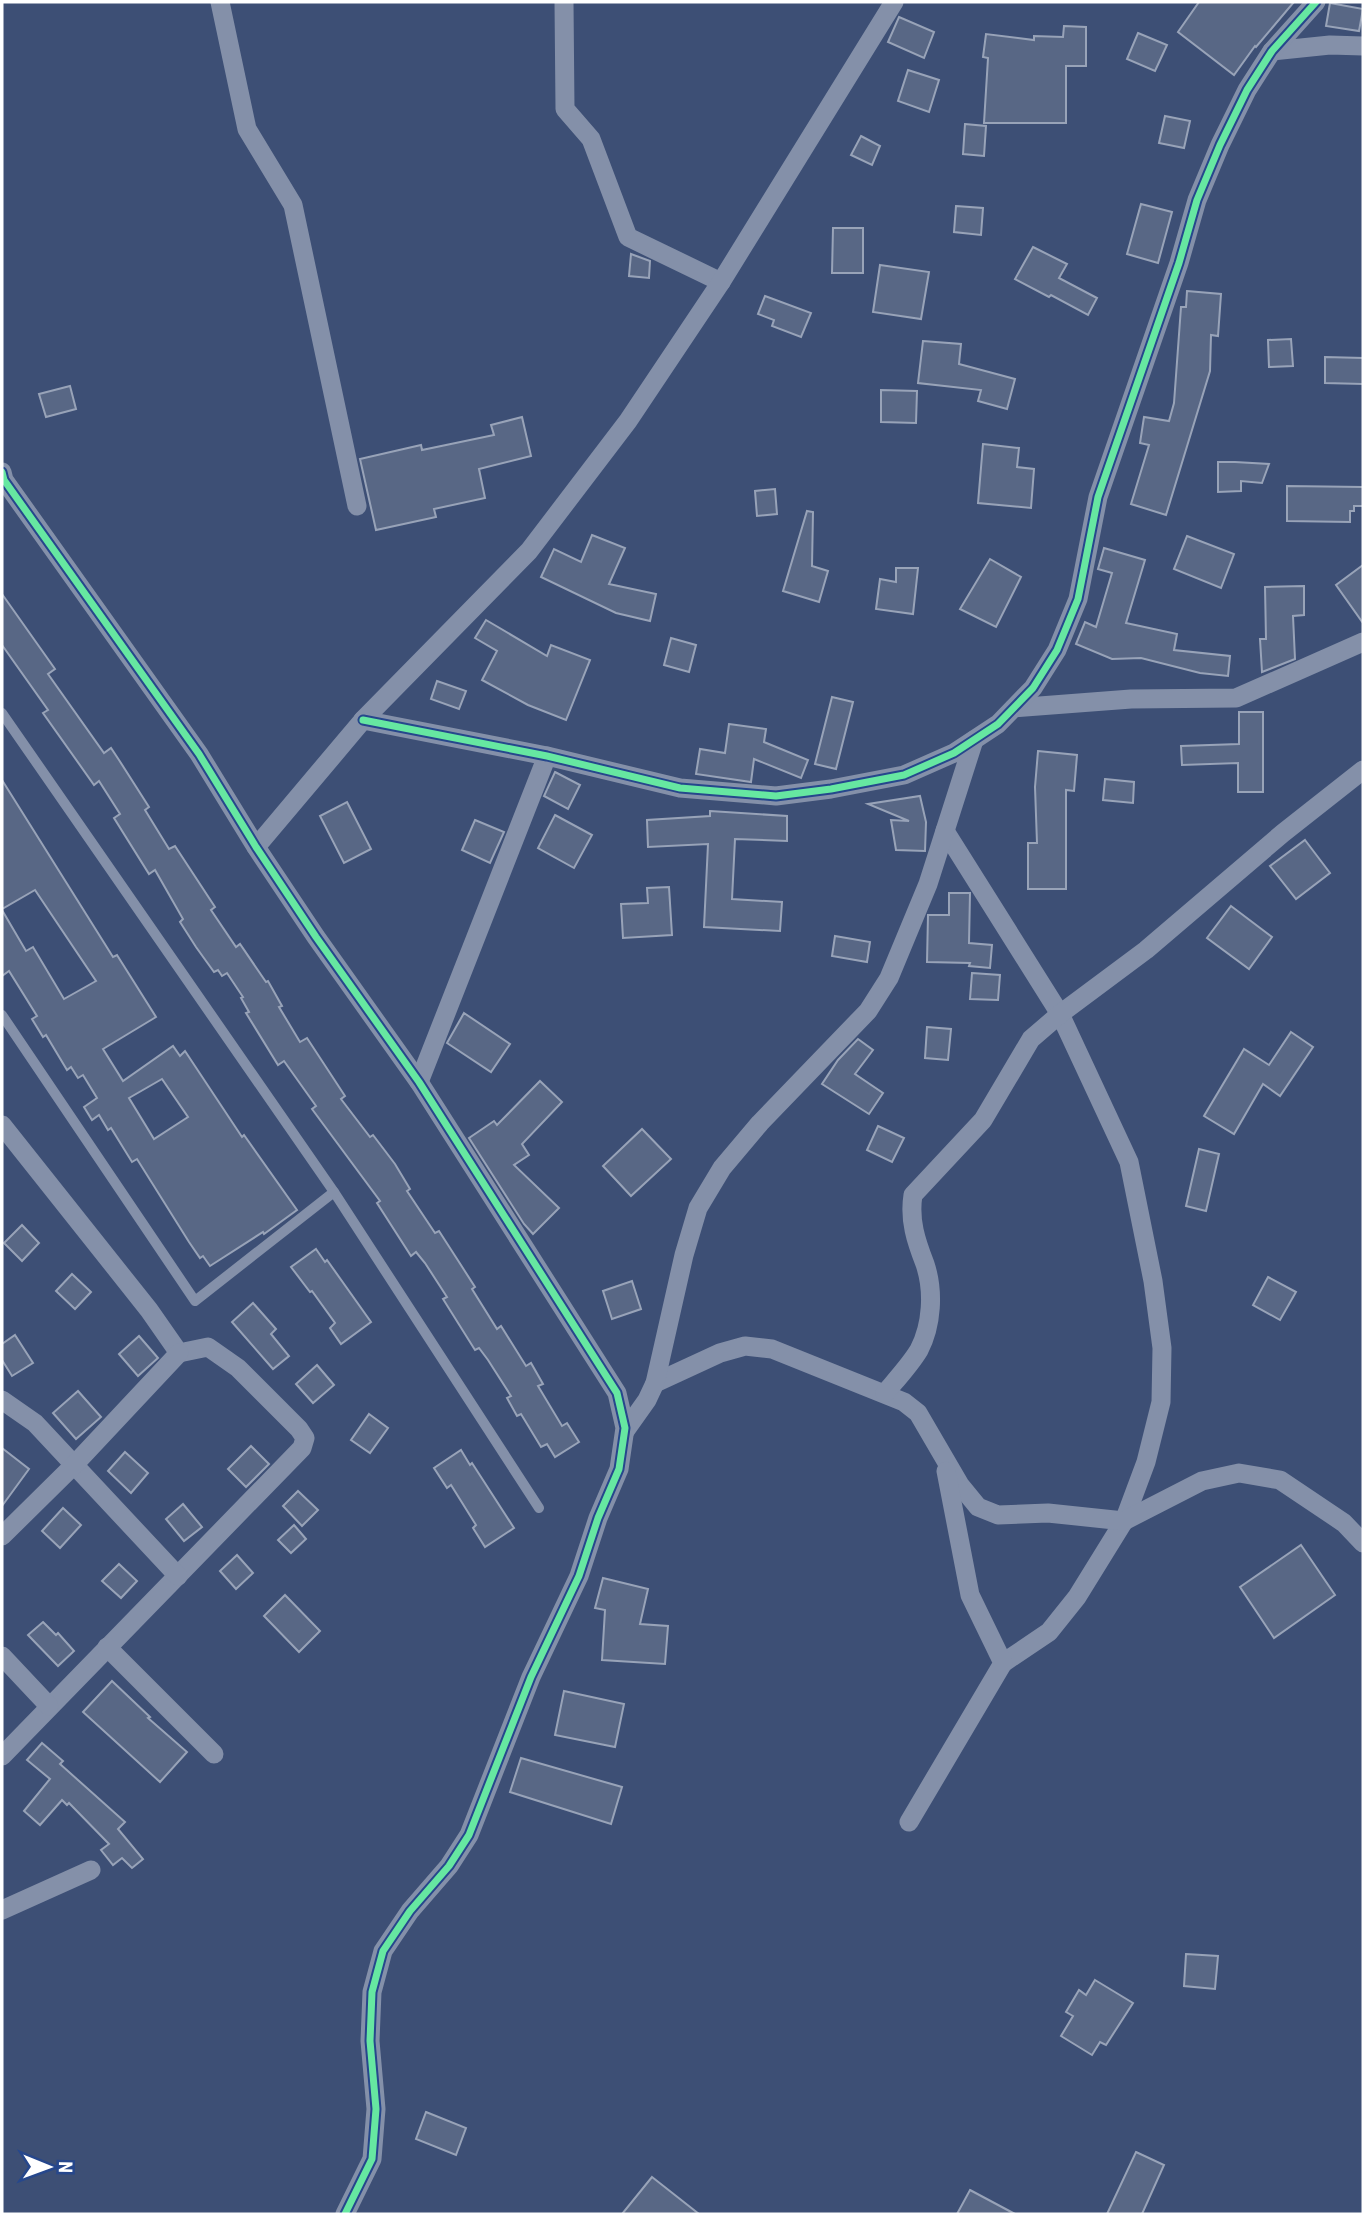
<svg xmlns="http://www.w3.org/2000/svg" width="1365" height="2216" font-family="'Roboto Condensed',sans-serif">
<rect width="100%" height="100%" fill="#3d4f75"/>
<g fill="#586785" stroke="#98a3b8" stroke-width="2" fill-rule="evenodd">
<polygon points="1199,2 1294,2 1256,47 1255,46 1234,75 1178,32"/>
<polygon points="1330,3 1363,9 1359,31 1326,26"/>
<polygon points="899,17 934,32 924,58 888,42"/>
<polygon points="1064,26 1086,27 1086,66 1066,66 1066,123 984,123 988,58 983,57 986,34 1034,40 1034,36 1063,37"/>
<polygon points="1138,33 1167,45 1155,71 1127,59"/>
<polygon points="908,70 939,80 929,112 898,101"/>
<polygon points="1165,116 1190,121 1184,148 1159,143"/>
<polygon points="965,124 986,126 984,156 963,154"/>
<polygon points="861,136 880,146 872,165 851,155"/>
<polygon points="1141,204 1172,212 1158,263 1127,254"/>
<polygon points="956,206 983,208 981,235 954,232"/>
<polygon points="833,228 863,228 863,273 832,273"/>
<polygon points="1033,247 1067,264 1059,278 1097,298 1088,315 1051,295 1049,297 1015,279"/>
<polygon points="631,254 650,261 649,278 629,276"/>
<polygon points="880,265 929,272 921,319 873,312"/>
<polygon points="1187,291 1221,294 1218,336 1211,335 1210,371 1166,515 1131,504 1149,445 1140,443 1144,417 1169,421 1174,403 1181,307 1186,307"/>
<polygon points="765,296 811,313 801,337 772,326 774,320 758,314"/>
<polygon points="1291,339 1293,366 1269,367 1268,340"/>
<polygon points="923,341 961,344 959,364 1015,379 1007,409 978,401 981,390 918,383"/>
<polygon points="1325,357 1363,358 1363,384 1325,383"/>
<polygon points="70,386 76,409 46,417 39,394"/>
<polygon points="881,390 917,391 916,423 881,422"/>
<polygon points="522,417 531,456 479,469 485,498 434,509 436,517 376,530 360,459 421,445 422,450 494,435 491,425"/>
<polygon points="983,444 1019,448 1017,467 1034,469 1031,508 978,503"/>
<polygon points="1218,462 1235,462 1269,464 1262,483 1241,481 1241,491 1218,492"/>
<polygon points="1287,486 1363,487 1363,506 1354,506 1354,511 1350,511 1350,522 1287,521"/>
<polygon points="775,489 777,514 757,516 755,491"/>
<polygon points="807,511 813,512 812,566 828,571 819,602 783,591"/>
<polygon points="592,535 625,548 609,584 656,594 650,621 616,613 541,577 554,549 581,562"/>
<polygon points="1187,536 1234,554 1221,588 1174,569"/>
<polygon points="1104,548 1145,560 1126,623 1177,634 1174,650 1230,656 1228,676 1200,673 1141,658 1112,659 1076,644 1085,622 1096,627 1112,573 1098,569"/>
<polygon points="990,559 1021,577 996,627 960,609"/>
<polygon points="1363,565 1363,623 1336,585"/>
<polygon points="896,568 918,568 913,614 876,609 880,579 896,582"/>
<polygon points="1304,586 1304,615 1293,616 1295,659 1262,672 1260,639 1266,639 1265,587"/>
<polygon points="2,594 55,669 48,674 104,753 111,748 119,760 149,807 145,810 169,849 175,846 215,907 211,910 236,947 240,944 266,982 268,981 282,1006 279,1007 300,1042 307,1038 345,1096 341,1099 370,1137 373,1135 395,1164 410,1189 407,1191 435,1233 439,1231 459,1262 475,1287 472,1289 497,1329 501,1326 526,1366 531,1363 543,1384 538,1386 562,1426 567,1423 579,1442 555,1457 547,1444 541,1447 521,1414 517,1416 507,1398 511,1396 488,1360 479,1348 475,1350 443,1299 447,1297 425,1263 416,1252 411,1256 377,1203 380,1201 312,1109 316,1106 284,1061 278,1065 246,1013 249,1012 241,998 243,997 227,973 222,976 218,970 214,972 196,947 180,922 183,919 155,870 149,874 114,818 120,814 99,781 94,785 43,713 48,710 2,645"/>
<polygon points="486,620 547,656 551,645 590,660 566,720 528,705 482,680 497,651 475,638"/>
<polygon points="671,638 696,645 689,672 664,665"/>
<polygon points="437,681 466,691 459,709 431,699"/>
<polygon points="832,697 853,702 836,769 815,764"/>
<polygon points="1239,712 1263,712 1263,792 1238,792 1238,763 1182,765 1181,746 1239,744"/>
<polygon points="729,724 766,729 764,742 808,760 801,778 754,759 751,782 696,774 700,749 725,753"/>
<polygon points="1038,751 1077,755 1074,791 1066,790 1066,889 1028,889 1028,843 1037,843 1035,787"/>
<polygon points="555,772 580,785 568,809 544,796"/>
<polygon points="1105,779 1134,782 1133,803 1103,800"/>
<path d="M2 780 113 957 117 955 156 1017 103 1049 123 1081 173 1046 180 1056 185 1051 242 1137 244 1135 297 1210 264 1234 263 1232 210 1266 203 1256 200 1258 189 1242 137 1159 132 1162 111 1128 108 1130 99 1115 92 1120 84 1107 97 1098 83 1075 78 1078 71 1067 67 1070 46 1035 43 1037 32 1019 37 1016 9 971 2 976V910L26 951 33 947 64 999 96 981 35 890 2 909ZM162 1079 188 1117 154 1139 129 1098Z"/>
<polygon points="920,796 926,822 925,851 896,850 891,820 909,821 868,804"/>
<polygon points="347,802 371,849 344,863 320,816"/>
<polygon points="710,811 787,816 787,841 735,839 732,899 782,902 780,931 704,927 708,844 648,847 647,820 710,816"/>
<polygon points="555,815 592,835 574,868 538,848"/>
<polygon points="475,820 504,832 490,863 462,850"/>
<polygon points="1305,840 1330,873 1296,899 1270,866"/>
<polygon points="669,887 672,935 623,938 621,904 648,903 647,888"/>
<polygon points="949,893 970,893 969,943 992,945 990,968 969,966 970,963 927,962 928,915 949,915"/>
<polygon points="1231,906 1272,937 1249,969 1207,938"/>
<polygon points="835,936 870,942 867,962 832,956"/>
<polygon points="972,973 1000,975 998,1000 970,999"/>
<polygon points="464,1013 510,1044 491,1072 447,1043"/>
<polygon points="927,1027 951,1029 948,1060 925,1058"/>
<polygon points="1291,1032 1313,1047 1280,1096 1263,1084 1234,1134 1204,1116 1244,1049 1269,1065"/>
<polygon points="858,1039 873,1050 855,1074 883,1093 869,1114 822,1084 838,1060"/>
<polygon points="540,1081 562,1102 522,1144 529,1155 514,1165 559,1208 533,1234 524,1224 469,1138 494,1121 497,1125"/>
<polygon points="878,1126 904,1138 892,1162 867,1150"/>
<polygon points="642,1129 671,1159 631,1196 603,1166"/>
<polygon points="1199,1149 1219,1154 1206,1211 1186,1206"/>
<polygon points="22,1225 39,1243 22,1261 4,1243"/>
<polygon points="316,1249 325,1262 327,1260 371,1322 341,1344 330,1328 335,1323 312,1291 310,1292 291,1267"/>
<polygon points="72,1274 91,1292 75,1309 56,1291"/>
<polygon points="1268,1277 1296,1292 1280,1320 1253,1305"/>
<polygon points="632,1281 641,1309 612,1319 603,1291"/>
<polygon points="253,1303 276,1329 271,1334 289,1356 273,1369 232,1322"/>
<polygon points="15,1335 33,1363 12,1376 2,1360 2,1344"/>
<polygon points="139,1336 158,1358 138,1376 119,1354"/>
<polygon points="317,1365 334,1385 313,1403 296,1384"/>
<polygon points="78,1391 101,1417 76,1439 53,1413"/>
<polygon points="369,1414 388,1428 370,1453 351,1440"/>
<polygon points="251,1446 269,1464 246,1487 228,1469"/>
<polygon points="2,1448 29,1469 2,1506"/>
<polygon points="461,1450 470,1465 472,1463 514,1528 485,1547 473,1528 476,1525 451,1485 447,1488 434,1468"/>
<polygon points="125,1452 148,1473 131,1493 108,1471"/>
<polygon points="298,1491 318,1510 302,1526 283,1506"/>
<polygon points="183,1504 202,1527 184,1541 166,1519"/>
<polygon points="63,1508 81,1525 60,1548 42,1531"/>
<polygon points="294,1525 306,1539 291,1553 278,1540"/>
<polygon points="1301,1545 1335,1595 1274,1638 1240,1587"/>
<polygon points="237,1555 253,1573 236,1589 220,1571"/>
<polygon points="119,1564 137,1581 121,1598 102,1581"/>
<polygon points="603,1578 648,1589 640,1624 668,1626 665,1664 602,1660 605,1610 595,1608"/>
<polygon points="285,1595 320,1631 299,1652 264,1616"/>
<polygon points="43,1622 56,1635 58,1633 74,1651 58,1666 28,1635"/>
<polygon points="112,1681 150,1717 148,1718 187,1752 160,1782 83,1712"/>
<polygon points="564,1691 624,1704 615,1747 555,1735"/>
<polygon points="42,1743 63,1761 60,1764 125,1822 118,1829 143,1859 132,1868 122,1858 113,1865 101,1850 109,1844 69,1803 67,1805 62,1800 40,1825 24,1811 50,1779 27,1760"/>
<polygon points="521,1758 622,1787 611,1824 510,1792"/>
<polygon points="1186,1954 1218,1956 1215,1989 1184,1986"/>
<polygon points="1095,1980 1133,2003 1106,2045 1100,2042 1092,2055 1061,2036 1073,2016 1066,2012 1079,1990 1086,1995"/>
<polygon points="426,2112 466,2128 456,2155 416,2139"/>
<polygon points="1136,2152 1164,2165 1142,2214 1107,2214"/>
<polygon points="652,2177 699,2214 622,2214"/>
<polygon points="970,2190 1015,2214 957,2214"/>
</g>
<g fill="none" stroke-linecap="round" stroke-linejoin="round">
<g stroke="#8490a9" stroke-width="10">
<polyline points="2,713 334,1192 539,1508"/>
<polyline points="2,1015 195,1301 334,1192"/>
</g>
<g stroke="#8490a9" stroke-width="19">
<polyline points="220,2 247,129 293,205 357,506"/>
<polyline points="564,2 565,109 591,139 628,237 721,282"/>
<polyline points="1272,51 1330,45 1363,46"/>
<polyline points="2,472 4,480 199,754 256,847 316,937 419,1082 617,1393 625,1428 619,1469 598,1518 579,1576 531,1677 469,1835 449,1866 410,1911 383,1951 372,1992 370,2041 376,2109 372,2159 345,2214"/>
<polyline points="1014,708 1131,699 1236,698 1363,642"/>
<polyline points="363,720 547,756 680,788 776,796 831,789 904,775 954,753 998,724 1033,688 1057,650 1078,599 1098,497 1179,263 1197,200 1220,145 1247,90 1272,51 1316,2"/>
<polyline points="945,831 1060,1014 1129,1162 1153,1281 1162,1348 1161,1402 1146,1462 1124,1521 1077,1597 1049,1632 1003,1663"/>
<polyline points="256,847 363,720 529,551 628,421 721,282 894,2"/>
<polyline points="419,1082 547,756"/>
<polyline points="2,1125 149,1310 179,1353 208,1347 238,1368 299,1429 305,1438 302,1448 2,1756"/>
<polyline points="655,1383 720,1353 745,1346 772,1349 904,1402 918,1413 960,1485 978,1507 998,1515 1048,1513 1124,1521 1202,1481 1239,1473 1280,1480 1344,1523 1363,1543"/>
<path d="M885 1393C896 1380 910 1365 919 1350 932 1325 934 1291 925 1264 916 1241 909 1220 913 1195L983 1120 1031 1039 1060 1014 1146 950 1283 833 1363 770"/>
<polyline points="2,1400 35,1423 178,1576"/>
<polyline points="625,1431 647,1400 655,1383 684,1255 698,1208 722,1168 760,1123 868,1011 889,978 928,884 974,740"/>
<polyline points="2,1536 74,1465 179,1353"/>
<polyline points="107,1647 214,1754"/>
<polyline points="2,1656 49,1706"/>
<polyline points="909,1822 1003,1663 970,1595 946,1471"/>
<polyline points="2,1910 91,1870"/>
</g>
<g stroke="#26478c" stroke-width="11">
<g id="cycleway">
<polyline points="2,472 4,480 199,754 256,847 316,937 419,1082 617,1393 625,1428 619,1469 598,1518 579,1576 531,1677 469,1835 449,1866 410,1911 383,1951 372,1992 370,2041 376,2109 372,2159 345,2214"/>
<polyline points="363,720 547,756 680,788 776,796 831,789 904,775 954,753 998,724 1033,688 1057,650 1078,599 1098,497 1179,263 1197,200 1220,145 1247,90 1272,51 1316,2"/>
</g>
</g>
<use href="#cycleway" stroke="#66e7a1" stroke-width="7"/>
</g>
<rect width="1365" height="2216" fill="none" stroke="#ffffff" stroke-width="7"/>
<g transform="translate(49 2167) rotate(91)" stroke="#26478c" stroke-width="5" paint-order="stroke">
<path d="M0-5L12 26L0 18L-12 26Z" fill="#ffffff"/>
<text y="-10" font-size="19" font-weight="bold" text-anchor="middle" fill="#ffffff">N</text>
</g>
</svg>
